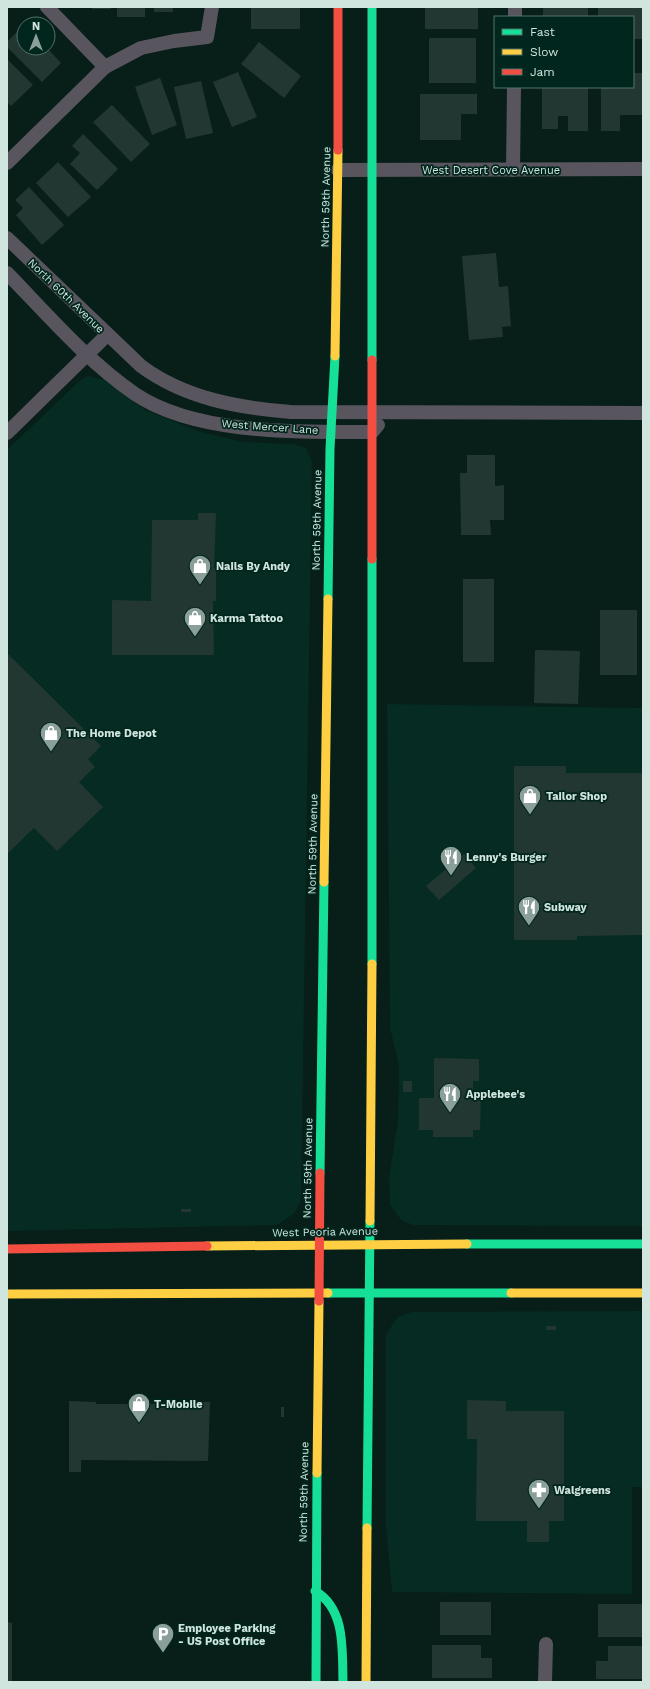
<svg xmlns="http://www.w3.org/2000/svg" width="650" height="1689" font-family="'Work Sans',sans-serif">
<rect width="100%" height="100%" fill="#081e18"/>
<g fill="#052b22">
<polygon points="88,376 104,380 145,410 201,432 243,442 293,444 306,448 312,461 301,1201 294,1214 277,1225 7,1231 7,450 79,381"/>
<polygon points="387,704 643,708 643,1226 414,1225 402,1221 390,1205 389,1177 398,1121 399,1066 390,1028"/>
<polygon points="643,1311 643,1487 632,1487 632,1594 392,1592 386,1526 386,1336 393,1323 399,1316 412,1312"/>
</g>
<g fill="#233732">
<rect x="92" y="7" width="19" height="2"/>
<rect x="117" y="7" width="28" height="10"/>
<rect x="154" y="7" width="19" height="5"/>
<rect x="251" y="7" width="49" height="22"/>
<polygon points="425,7 478,8 478,29 425,29"/>
<rect x="543" y="7" width="45" height="10"/>
<polygon points="598,7 643,7 643,39 633,39 633,17 598,17"/>
<polygon points="24,25 24,48 47,48 61,63 42,82 7,47 7,42"/>
<rect x="429" y="38" width="47" height="45"/>
<polygon points="259,42 301,76 284,98 241,64"/>
<polygon points="7,59 33,85 11,106 7,102"/>
<polygon points="238,72 257,117 232,127 213,82"/>
<polygon points="633,73 643,73 643,115 620,115 620,131 601,131 601,87 633,87"/>
<polygon points="160,78 177,125 152,135 135,87"/>
<polygon points="201,81 213,133 186,139 174,87"/>
<polygon points="542,87 588,87 588,131 568,131 568,116 558,116 558,129 542,129"/>
<polygon points="420,94 477,94 477,114 461,114 461,140 420,140"/>
<polygon points="112,105 150,144 131,162 93,122"/>
<polygon points="83,134 118,169 97,190 70,164 80,153 72,146"/>
<polygon points="58,162 91,197 68,217 36,183"/>
<polygon points="29,187 64,225 42,245 16,215 23,208 15,200"/>
<polygon points="496,253 499,287 508,286 511,326 502,327 503,337 469,340 462,256"/>
<polygon points="467,455 495,455 495,486 504,485 504,520 490,520 491,535 461,535 460,473 467,473"/>
<polygon points="198,513 216,513 214,568 216,568 216,601 213,601 214,655 112,655 112,600 151,601 152,520 198,520"/>
<rect x="463" y="579" width="31" height="83"/>
<rect x="600" y="610" width="37" height="65"/>
<polygon points="535,650 580,651 578,704 534,703"/>
<polygon points="7,653 101,746 88,759 95,767 79,782 103,807 57,851 34,828 7,854"/>
<polygon points="514,766 566,766 566,773 643,773 643,935 577,936 577,940 514,940"/>
<polygon points="464,854 476,868 439,900 426,886"/>
<polygon points="434,1058 479,1059 479,1081 473,1081 473,1095 481,1095 480,1130 473,1130 473,1137 433,1137 433,1130 419,1130 419,1098 434,1098"/>
<rect x="403" y="1081" width="9" height="11"/>
<rect x="181" y="1209" width="10" height="3"/>
<rect x="546" y="1326" width="10" height="4"/>
<polygon points="467,1400 506,1401 506,1411 564,1411 564,1521 549,1521 549,1542 527,1542 527,1521 476,1521 477,1439 467,1439"/>
<polygon points="69,1401 96,1402 96,1404 182,1404 183,1402 210,1402 208,1461 81,1460 81,1472 69,1472"/>
<rect x="281" y="1407" width="3" height="10"/>
<rect x="440" y="1602" width="51" height="33"/>
<rect x="598" y="1604" width="45" height="33"/>
<polygon points="7,1622 12,1623 12,1682 7,1682"/>
<polygon points="432,1645 481,1645 481,1658 492,1658 492,1678 432,1678"/>
<polygon points="608,1646 643,1646 643,1679 596,1679 596,1661 608,1661"/>
</g>
<g fill="none" stroke-linecap="round" stroke-linejoin="round">
<g stroke="#58555e" stroke-width="14">
<polyline points="47,7 105,67"/>
<polyline points="515,17 515,7"/>
<polyline points="7,163 105,67 141,48 174,41 207,37 212,7"/>
<polyline points="338,170 643,169"/>
<polyline points="513,170 514,87"/>
<path d="M7 238 141 366C184 398 238 408 291 412L643 413"/>
<path d="M7 273C47 314 87 361 135 394 196 435 300 432 372 432L378 425"/>
<polyline points="7,433 107,335"/>
<polyline points="545,1682 546,1644"/>
</g>
<g stroke="#16e098" stroke-width="9">
<polyline points="372,7 372,360"/>
<polyline points="372,559 372,964"/>
<polyline points="328,599 330,449 335,356"/>
<polyline points="320,1173 324,882"/>
<polyline points="467,1244 643,1244"/>
<polyline points="328,1293 511,1293"/>
<polyline points="367,1528 370,1221"/>
<path d="M315 1591C346 1609 342 1650 343 1682"/>
<polyline points="316,1682 317,1473"/>
</g>
<g stroke="#ffcf43" stroke-width="9">
<polyline points="335,356 338,150"/>
<polyline points="324,882 328,599"/>
<polyline points="370,1221 372,964"/>
<polyline points="207,1246 467,1244"/>
<polyline points="511,1293 643,1293"/>
<polyline points="7,1294 328,1293"/>
<polyline points="317,1473 319,1301"/>
<polyline points="366,1682 367,1528"/>
</g>
<g stroke="#f24e42" stroke-width="9">
<polyline points="338,7 338,150"/>
<polyline points="372,360 372,559"/>
<polyline points="7,1249 207,1246"/>
<polyline points="319,1301 320,1173"/>
</g>
</g>
<defs>
<g id="shop-pin" transform="scale(1.15)"><path d="M0 17L-7.5 6A9.5 9.5 0 1 1 7.5 6Z" fill="#8a9f99" stroke="#00261d"/><path d="M-5-2.5h2.3a2.7 3.5 0 0 1 5.4 0H5L5.5 6h-11ZM-1.5-2.5h3a1.5 2.3 0 0 0-3 0Z" fill="#fff"/></g>
<g id="restaurant-pin" transform="scale(1.15)"><path d="M0 17L-7.5 6A9.5 9.5 0 1 1 7.5 6Z" fill="#8a9f99" stroke="#00261d"/><path d="M-5-6h1v4h1v-4h1v4h1v-4h1v5L-1.5 .5V6h-2V.5L-5-1ZM5-6V6H3V1.5H1.5Q1.5-4 5-6Z" fill="#fff"/></g>
<g id="pharmacy-pin" transform="scale(1.15)"><path d="M0 17L-7.5 6A9.5 9.5 0 1 1 7.5 6Z" fill="#8a9f99" stroke="#00261d"/><path d="M-2-6h4v4h4v4h-4v4h-4v-4h-4v-4h4Z" fill="#fff"/></g>
<g id="parking-pin" transform="scale(1.15)"><path d="M0 17L-7.5 6A9.5 9.5 0 1 1 7.5 6Z" fill="#8a9f99" stroke="#00261d"/><path d="M-3.5-5.5H1a3.5 3.5 0 0 1 0 7H-1V5.5H-3.5ZM-1-3.4V-.6H.8a1.4 1.4 0 0 0 0-2.8Z" fill="#fff"/></g>
</defs>
<g fill-rule="evenodd">
<use href="#shop-pin" x="200" y="566"/>
<use href="#shop-pin" x="195" y="618"/>
<use href="#shop-pin" x="51" y="733"/>
<use href="#shop-pin" x="530" y="796"/>
<use href="#restaurant-pin" x="451" y="857"/>
<use href="#restaurant-pin" x="529" y="907"/>
<use href="#restaurant-pin" x="450" y="1094"/>
<use href="#shop-pin" x="139" y="1404"/>
<use href="#pharmacy-pin" x="539" y="1490"/>
<use href="#parking-pin" x="163" y="1634"/>
</g>
<g text-anchor="middle" dominant-baseline="central" stroke-width="3.5" stroke-linejoin="round" paint-order="stroke">
<g font-size="11" fill="#d0e5de" stroke="#00261d">
<text x="491" y="170">West Desert Cove Avenue</text>
<text transform="translate(326 197) rotate(-89)">North 59th Avenue</text>
<text transform="translate(66 296) rotate(44)">North 60th Avenue</text>
<text transform="translate(270 427) rotate(4)">West Mercer Lane</text>
<text transform="translate(317 520) rotate(-89)">North 59th Avenue</text>
<text transform="translate(313 844) rotate(-89)">North 59th Avenue</text>
<text transform="translate(308 1168) rotate(-89)">North 59th Avenue</text>
<text transform="translate(325 1232) rotate(-1)">West Peoria Avenue</text>
<text transform="translate(304 1492) rotate(-89)">North 59th Avenue</text>
</g>
<g font-size="11" font-weight="bold" fill="#d0e5de" stroke="#00261d" text-anchor="start">
<text x="216" y="566">Nails By Andy</text>
<text x="210" y="618">Karma Tattoo</text>
<text x="66" y="733">The Home Depot</text>
<text x="546" y="796">Tailor Shop</text>
<text x="466" y="857">Lenny's Burger</text>
<text x="544" y="907">Subway</text>
<text x="466" y="1094">Applebee's</text>
<text x="154" y="1404">T-Mobile</text>
<text x="554" y="1490">Walgreens</text>
<text x="178" y="1628">Employee Parking<tspan x="178" dy="13">- US Post Office</tspan></text>
</g>
</g>
<rect width="650" height="1689" fill="none" stroke="#d0e5de" stroke-width="16"/>
<rect x="494" y="16" width="140" height="72" fill="#00261d" stroke="#53726a"/>
<rect x="502" y="29" width="20" height="6" fill="#16e098" stroke="#53726a"/>
<text x="530" y="36" font-size="12" fill="#d0e5de">Fast</text>
<rect x="502" y="49" width="20" height="6" fill="#ffcf43" stroke="#53726a"/>
<text x="530" y="56" font-size="12" fill="#d0e5de">Slow</text>
<rect x="502" y="69" width="20" height="6" fill="#f24e42" stroke="#53726a"/>
<text x="530" y="76" font-size="12" fill="#d0e5de">Jam</text>
<g transform="translate(36 36)"><circle r="19" fill="#00261d" stroke="#53726a"/>
<path d="M0-3L7 15L0 10L-7 15Z" fill="#8a9f99"/>
<text y="-6" font-size="11" font-weight="bold" text-anchor="middle" fill="#d0e5de">N</text>
</g>
</svg>
